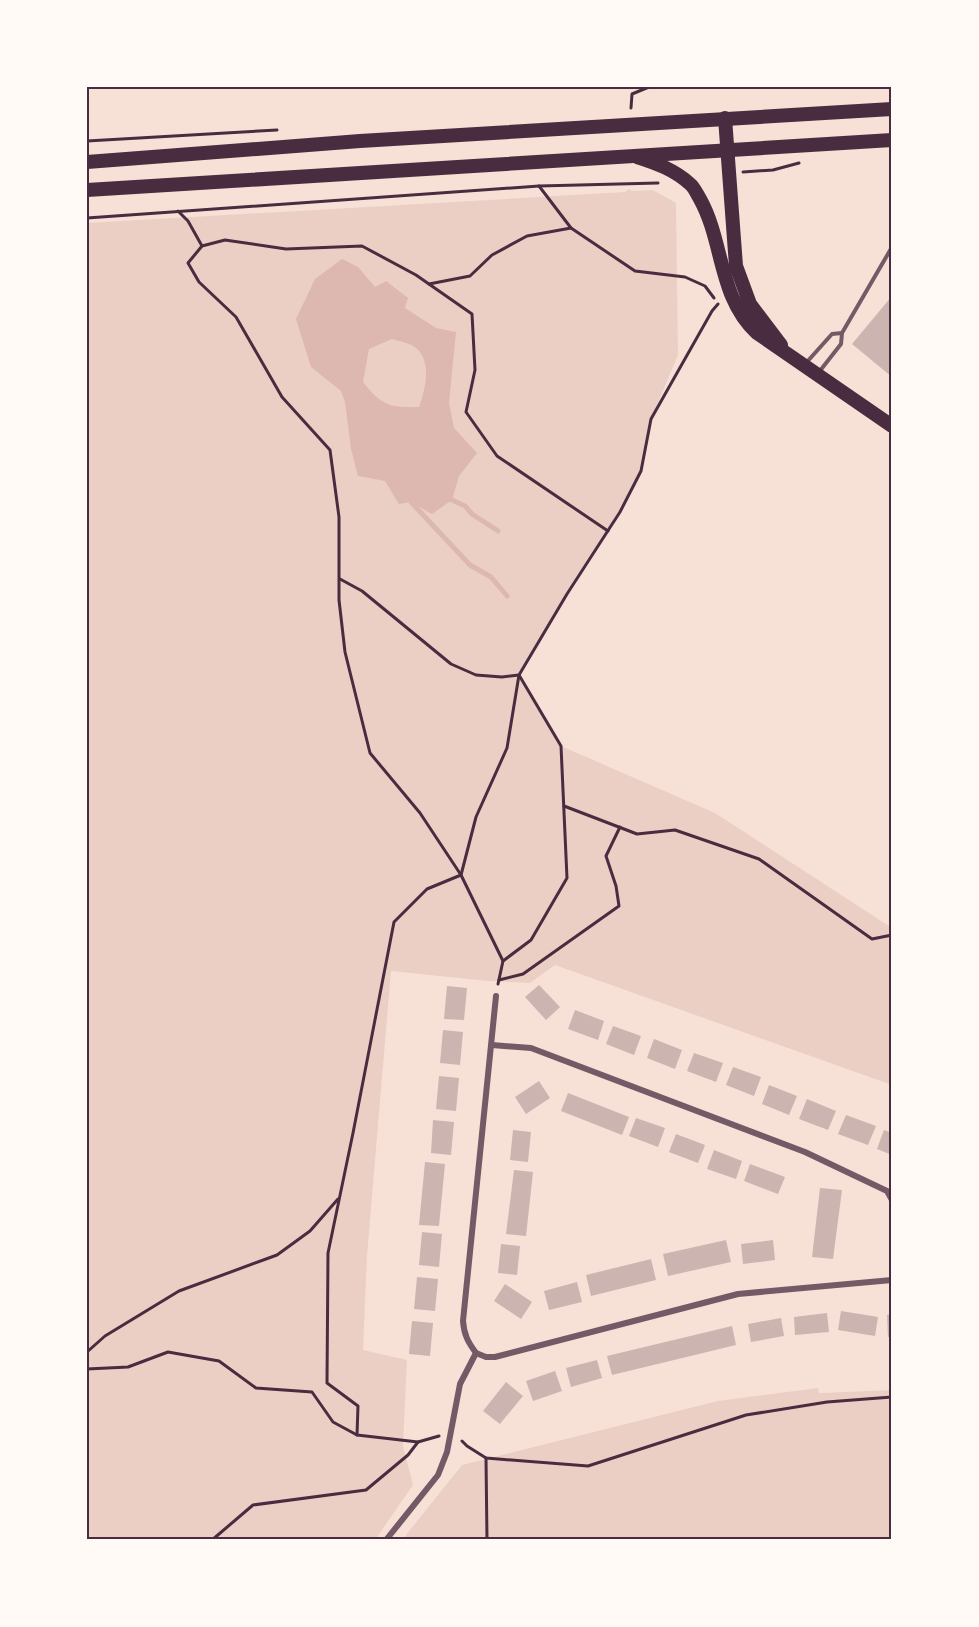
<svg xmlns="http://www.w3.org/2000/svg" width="979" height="1627" font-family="Commissioner,sans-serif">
<rect width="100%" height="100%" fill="#f7e1d7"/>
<g fill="#ebcfc5">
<polygon points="629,189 633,191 653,190 676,203 678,355 651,419 641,471 620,512 567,594 520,675 561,746 715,813 892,928 892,1085 555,965 530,983 488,981 391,971 367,1256 363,1350 407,1360 403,1446 413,1485 375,1540 87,1540 87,223 625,192"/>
<polygon points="818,1388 819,1393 823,1393 892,1390 892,1540 402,1540 462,1465 718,1401"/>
</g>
<path fill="#dcb8b0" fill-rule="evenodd" d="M342 259 358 267 375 287 386 281 408 298 405 308 436 328 456 332 449 403 454 428 477 453 459 476 452 500 432 514 411 502 399 504 385 481 358 476 351 449 345 402 341 391 311 367 296 319 315 279ZM392 339C398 341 409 343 415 347 433 361 425 390 419 407 390 408 381 405 363 382L369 349Z"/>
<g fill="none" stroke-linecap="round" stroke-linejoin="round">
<g stroke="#dcb8b0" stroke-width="5">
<polyline points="452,500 465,506 472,514 498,531"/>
<polyline points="411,502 470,565 491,577 507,596"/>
</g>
</g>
<g fill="#ccb4b1">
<polygon points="892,296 892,377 852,344"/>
<polygon points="539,985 560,1007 546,1020 525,997"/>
<polygon points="447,986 467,988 464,1020 444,1019"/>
<polygon points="575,1010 604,1021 598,1040 568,1029"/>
<polygon points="613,1026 641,1036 634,1055 606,1044"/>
<polygon points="443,1030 463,1032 460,1065 440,1063"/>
<polygon points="654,1039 682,1050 675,1069 647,1058"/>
<polygon points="694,1053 723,1063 716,1082 687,1071"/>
<polygon points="733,1067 761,1077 754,1096 726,1085"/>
<polygon points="439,1076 459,1078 456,1111 436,1109"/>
<polygon points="539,1081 550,1098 526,1114 515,1097"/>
<polygon points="769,1085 797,1096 789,1115 762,1104"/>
<polygon points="568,1093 629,1117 622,1135 561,1111"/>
<polygon points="807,1099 836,1111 828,1130 799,1119"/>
<polygon points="846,1115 876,1126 868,1145 838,1134"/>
<polygon points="636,1118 665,1128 658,1147 629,1136"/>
<polygon points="433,1120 454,1122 451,1155 431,1153"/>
<polygon points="513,1130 531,1132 528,1162 510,1160"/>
<polygon points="884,1130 892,1133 892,1155 877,1149"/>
<polygon points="676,1134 705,1145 698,1163 669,1152"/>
<polygon points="714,1150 742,1161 736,1179 707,1169"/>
<polygon points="425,1162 445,1164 439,1226 419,1225"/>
<polygon points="750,1164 785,1177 778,1194 744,1181"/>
<polygon points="514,1170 533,1172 526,1236 506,1234"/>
<polygon points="820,1188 842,1190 833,1259 812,1257"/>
<polygon points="422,1232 442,1234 439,1267 419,1265"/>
<polygon points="726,1240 731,1262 668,1276 663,1254"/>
<polygon points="773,1240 775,1260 743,1264 741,1244"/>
<polygon points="501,1244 520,1246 517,1275 498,1273"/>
<polygon points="651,1259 656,1280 591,1296 586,1275"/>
<polygon points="417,1277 438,1279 435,1311 414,1309"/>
<polygon points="577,1282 582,1302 549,1310 544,1291"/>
<polygon points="505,1284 532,1302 521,1319 494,1301"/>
<polygon points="841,1311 878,1317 875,1336 838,1330"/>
<polygon points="827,1313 829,1332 795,1335 794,1317"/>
<polygon points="892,1314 892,1336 888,1337 887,1315"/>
<polygon points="781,1318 784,1336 751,1342 748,1324"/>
<polygon points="412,1321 433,1323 430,1356 409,1354"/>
<polygon points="732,1326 736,1345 612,1375 607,1356"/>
<polygon points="597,1360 602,1378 571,1387 566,1368"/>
<polygon points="555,1371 562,1391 533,1401 526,1381"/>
<polygon points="506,1382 523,1396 500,1424 483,1411"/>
</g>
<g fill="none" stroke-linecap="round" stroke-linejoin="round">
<g stroke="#4a2c40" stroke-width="3">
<polyline points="631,108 632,94 649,87"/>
<polyline points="87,141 277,130"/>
<polyline points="743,172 773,170 799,163"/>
<polyline points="539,186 571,228 635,271 685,277 705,286 714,298"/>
<polyline points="178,211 188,221 202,246"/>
<polyline points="87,218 539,186 658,183"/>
<polyline points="429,284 470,276 492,255 527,236 571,228"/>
<polyline points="340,579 362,591 451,664 476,675 502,677 519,675 561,746 567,878 531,940 503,961"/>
<polyline points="564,806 637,834 675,830 759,859 872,939 892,935"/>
<polyline points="499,980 523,974 619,906 616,886 606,856 620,827"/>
<polyline points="498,984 503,961 461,875 420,813 370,753 345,652 339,600 339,517 330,450 282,397 236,317 199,282 188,263 202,246 225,240 286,249 362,246 416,275 472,314 475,370 466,412 497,456 608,531"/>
<polyline points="87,1352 105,1336 179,1291 277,1255 310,1231 338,1199"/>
<polyline points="87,1369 128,1367 168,1352 219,1361 256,1388 312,1392 333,1422 357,1435 418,1442 439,1436"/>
<polyline points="357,1435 358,1406 327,1383 328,1253 353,1133 394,922 427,889 461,875 476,817 507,748 519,675 567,594 620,512 641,471 651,419 712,311 718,304"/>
<polyline points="462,1441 467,1446 486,1458 588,1466 746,1415 827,1402 892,1397"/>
<polyline points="486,1458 487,1540"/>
<polyline points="212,1540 253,1505 366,1490 408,1455 418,1442"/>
</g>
<g stroke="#755966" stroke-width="4">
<polyline points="806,363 832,334 842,333"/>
<polyline points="819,372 841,344 842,333 892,247"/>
</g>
<g stroke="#755966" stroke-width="6">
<polyline points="492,1045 531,1048 805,1152 887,1191 892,1200"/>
<polyline points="476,1353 486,1357 495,1357 738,1294 892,1280"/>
<path d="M386 1540 438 1475 447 1452 460 1384 476 1353C468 1342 464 1335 463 1321L496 996"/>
</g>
<g stroke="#4a2c40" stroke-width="14">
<polyline points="725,118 736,266 750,304 781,345"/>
<path d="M637 157C656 163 675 170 690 184 694 187 697 194 700 199 724 242 718 297 757 333L892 426"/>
</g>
<g stroke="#4a2c40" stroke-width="14">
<polyline points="87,162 360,141 892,109"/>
<polyline points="87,190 892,140"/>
</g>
</g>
<rect width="979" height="1627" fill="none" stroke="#fffaf5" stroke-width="177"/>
<rect x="88" y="88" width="802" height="1450" fill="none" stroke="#4a2c40" stroke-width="2"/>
</svg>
